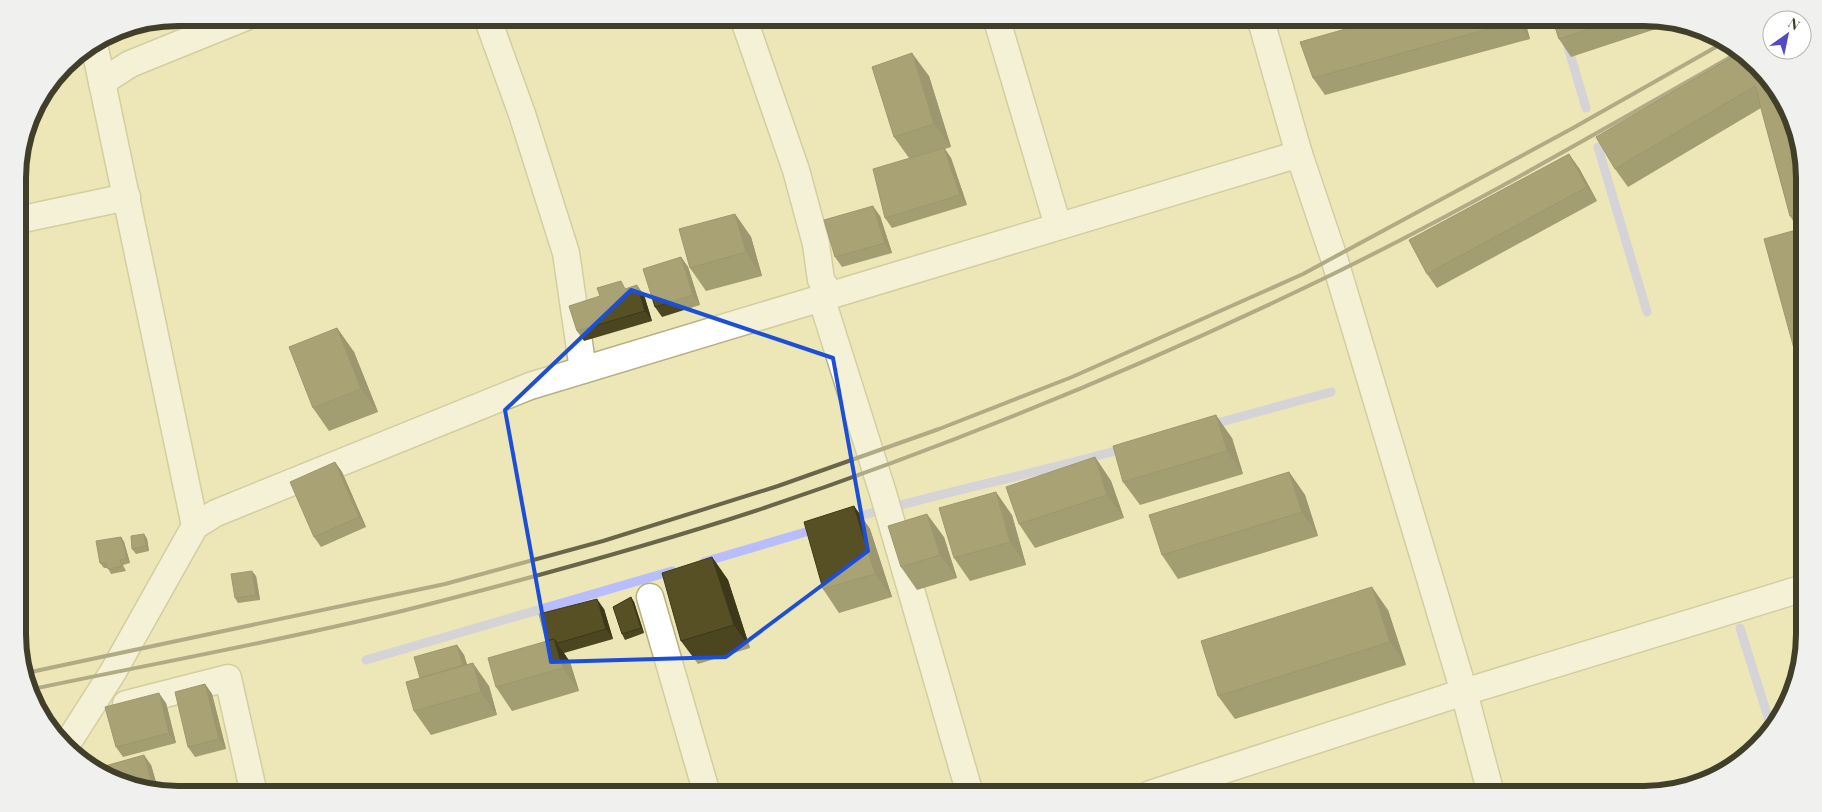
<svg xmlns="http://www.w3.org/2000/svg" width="1822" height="812" font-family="'Playfair Display',serif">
<rect width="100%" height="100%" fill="#ede6b6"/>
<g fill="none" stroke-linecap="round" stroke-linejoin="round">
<g stroke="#b8bdfd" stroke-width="9">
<polyline points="1568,47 1586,108"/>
<polyline points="1598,147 1647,312"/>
<polyline points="1210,425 1331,392"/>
<path d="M850 519C941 492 1034 474 1126 448"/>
<polyline points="704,562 816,529"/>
<polyline points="1740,628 1772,730"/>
<polyline points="366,660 672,571"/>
</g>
<g stroke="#b7b082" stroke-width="29">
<g id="minor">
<polyline points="487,17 522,114 566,253 583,370"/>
<polyline points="743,17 796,170 816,244 821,280 830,294"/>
<polyline points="996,17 1058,226"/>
<polyline points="1260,17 1299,154 1334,258 1464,692 1491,794"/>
<polyline points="94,44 195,526"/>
<polyline points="102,82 130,64 246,17"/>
<polyline points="18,220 127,197"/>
<polyline points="821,297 883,493 970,794"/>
<polyline points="650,597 707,794"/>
<polyline points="126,704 228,678 254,794"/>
<polyline points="67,744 113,672 195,526 216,513 530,386 1299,154"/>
<polyline points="1150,794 1464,692 1804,588"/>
</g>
</g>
<use href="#minor" stroke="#fff" stroke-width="26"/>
<g stroke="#69654a" stroke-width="4">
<polyline points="26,673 445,584 603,541 778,486 939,429 1072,377 1303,274 1573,128 1723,43"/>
<path d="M33 689C156 663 280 641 402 611 520 581 639 549 755 511 953 445 1146 365 1333 274 1470 207 1604 129 1736 54"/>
</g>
</g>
<g fill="#4b4520">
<polygon points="1384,18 1524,18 1530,39 1325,95 1313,78"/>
<polygon points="1552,18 1644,18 1674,23 1571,57 1559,39"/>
<polygon points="1737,54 1803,157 1804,385 1799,230 1790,216 1761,108 1628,187 1615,169"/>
<polygon points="929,76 951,147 945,149 951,158 967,205 892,228 885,218 909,158 894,137"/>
<polygon points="1579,168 1597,201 1437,288 1427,274"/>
<polygon points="735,214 751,237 762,276 706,291 690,268"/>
<polygon points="880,216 892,253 842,267 835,257"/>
<polygon points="681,257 688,267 700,305 662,317 655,307"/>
<polygon points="627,289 644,295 652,321 584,341 577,331"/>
<polygon points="337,328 354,352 378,412 329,431 313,408"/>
<polygon points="1232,438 1243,474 1140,505 1123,482"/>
<polygon points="1095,457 1111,481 1124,518 1035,548 1019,524"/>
<polygon points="335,462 342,472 366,527 321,547 314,537"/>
<polygon points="1289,472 1305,495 1318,536 1178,579 1162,555"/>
<polygon points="854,506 870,529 892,597 839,613 823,589"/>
<polygon points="1012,515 1026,565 970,581 954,558"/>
<polygon points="144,534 147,539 149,551 136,554 132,549"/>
<polygon points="121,537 124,542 130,563 123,565 126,571 111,574 108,568 104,568 100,563"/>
<polygon points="944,537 957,578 917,590 901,567"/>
<polygon points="712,557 728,580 750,648 698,664 681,641"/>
<polygon points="256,576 260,600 238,603 235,598"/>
<polygon points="631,597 634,602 644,633 625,640 622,634"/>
<polygon points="604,609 613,639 564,653 570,662 579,691 512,711 496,687 546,641"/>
<polygon points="1388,610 1406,665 1235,719 1218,696"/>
<polygon points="457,645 464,655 467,664 489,686 497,715 431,735 414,711 420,678"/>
<polygon points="205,684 212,694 226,749 195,757 188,747"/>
<polygon points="166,703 176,743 123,757 116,747"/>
<polygon points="151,765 158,789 155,790 116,782"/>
</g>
<g fill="#3d381a">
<polygon points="1516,18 1524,18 1530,39 1517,21"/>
<polygon points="912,53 929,76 951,147 934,124"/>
<polygon points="944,148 951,158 967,205 960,195"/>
<polygon points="1569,154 1579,168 1597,201 1587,187"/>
<polygon points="873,206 880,216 892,253 885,243"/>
<polygon points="735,214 751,237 762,276 746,252"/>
<polygon points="681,257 688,267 700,305 693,295"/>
<polygon points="637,285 644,295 652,321 645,311"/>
<polygon points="337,328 354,352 378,412 361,389"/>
<polygon points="1216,415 1232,438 1243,474 1227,451"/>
<polygon points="1095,457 1111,481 1124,518 1107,495"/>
<polygon points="335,462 342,472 366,527 359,517"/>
<polygon points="1289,472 1305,495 1318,536 1302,512"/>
<polygon points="996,492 1012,515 1026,565 1010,542"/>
<polygon points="854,506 870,529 892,597 875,574"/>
<polygon points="927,514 944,537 957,578 940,555"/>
<polygon points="144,534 147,539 149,551 146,546"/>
<polygon points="121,537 124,542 130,563 127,558"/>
<polygon points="712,557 728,580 750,648 734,625"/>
<polygon points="252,571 256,576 260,600 256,595"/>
<polygon points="1372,587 1388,610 1406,665 1390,642"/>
<polygon points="631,597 634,602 644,633 641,628"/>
<polygon points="597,599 604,609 613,639 606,629"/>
<polygon points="554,639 570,662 579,691 563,668"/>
<polygon points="457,645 464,655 473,685 466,675"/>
<polygon points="473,663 489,686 497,715 481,692"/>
<polygon points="205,684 212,694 226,749 219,739"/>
<polygon points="159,693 166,703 176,743 169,733"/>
<polygon points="144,755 151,765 158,789 151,779"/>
</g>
<g fill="#575025" stroke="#3d381a">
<polygon points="1384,18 1516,18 1517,21 1313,78 1300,42"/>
<polygon points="1552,18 1624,18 1559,39"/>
<polygon points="912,53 934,124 894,137 872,67"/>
<polygon points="1737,54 1771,81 1803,157 1803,213 1790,216 1755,86 1615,169 1596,137"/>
<polygon points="944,148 960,195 885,218 873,169"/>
<polygon points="1569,154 1587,187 1427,274 1409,240"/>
<polygon points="873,206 885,243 835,257 824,220"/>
<polygon points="735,214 746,252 690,268 679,229"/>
<polygon points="1803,228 1804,385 1764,239"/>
<polygon points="681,257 693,295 655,307 643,269"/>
<polygon points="621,281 625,289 637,285 645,311 577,331 569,306 600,296 597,288"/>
<polygon points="337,328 361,389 313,408 289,347"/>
<polygon points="1216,415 1227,451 1123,482 1113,446"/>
<polygon points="1095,457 1107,495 1019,524 1006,487"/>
<polygon points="335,462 359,517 314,537 290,482"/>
<polygon points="1289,472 1302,512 1162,555 1149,515"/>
<polygon points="996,492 1010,542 954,558 939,508"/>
<polygon points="854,506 875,574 823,589 804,522"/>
<polygon points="927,514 940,555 901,567 888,526"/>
<polygon points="144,534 146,546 132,549 131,536"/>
<polygon points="121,537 127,558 120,560 122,566 108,569 106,563 100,563 96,541"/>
<polygon points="712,557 734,625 681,641 662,573"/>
<polygon points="252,571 256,595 235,598 231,574"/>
<polygon points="1372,587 1390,642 1218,696 1201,641"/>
<polygon points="631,597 641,628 622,634 613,607"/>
<polygon points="597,599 606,629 558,643 554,639 546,641 539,614"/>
<polygon points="554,639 563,668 496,687 488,658"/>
<polygon points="457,645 463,665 420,678 414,657"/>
<polygon points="473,663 481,692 414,711 406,682"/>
<polygon points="205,684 219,739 188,747 175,692"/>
<polygon points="159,693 169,733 116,747 105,707"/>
<polygon points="144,755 151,779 130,785 116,782 98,768"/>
</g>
<path d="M0 0H1822V812H0ZM631 290 833 358 868 551 726 657 551 662 505 410Z" fill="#ede6b6" fill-opacity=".55" fill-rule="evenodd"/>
<path fill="none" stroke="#1d4ed8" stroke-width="4" stroke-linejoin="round" d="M631 290 833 358 868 551 726 657 551 662 505 410Z"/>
<path d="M0 0H1822V812H0ZM178 26H1644A152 152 0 0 1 1796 178V634A152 152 0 0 1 1644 786H178A152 152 0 0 1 26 634V178A152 152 0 0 1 178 26Z" fill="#f0f0ee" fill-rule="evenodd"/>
<path fill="none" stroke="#413e2a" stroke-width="6" d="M178 26H1644A152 152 0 0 1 1796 178V634A152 152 0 0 1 1644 786H178A152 152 0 0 1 26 634V178A152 152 0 0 1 178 26Z"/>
<g transform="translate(1787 35) rotate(33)"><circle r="24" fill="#ffffff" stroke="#b3b2aa"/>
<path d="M0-4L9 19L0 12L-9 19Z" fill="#524ac1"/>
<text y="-8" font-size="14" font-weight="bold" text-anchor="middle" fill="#413e2a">N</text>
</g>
</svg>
